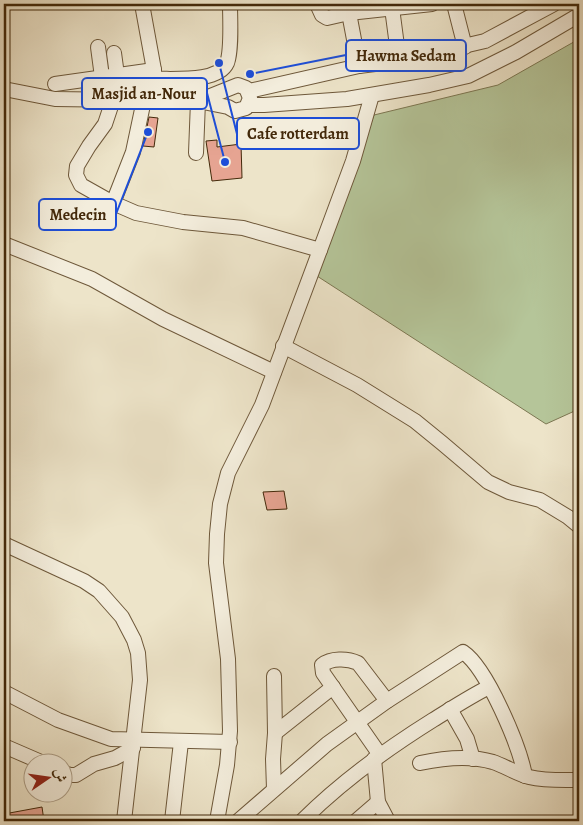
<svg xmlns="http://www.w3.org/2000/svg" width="583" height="825" font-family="Alegreya,Amiri,serif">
<rect width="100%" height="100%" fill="#ede4c9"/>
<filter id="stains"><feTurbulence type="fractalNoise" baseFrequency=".004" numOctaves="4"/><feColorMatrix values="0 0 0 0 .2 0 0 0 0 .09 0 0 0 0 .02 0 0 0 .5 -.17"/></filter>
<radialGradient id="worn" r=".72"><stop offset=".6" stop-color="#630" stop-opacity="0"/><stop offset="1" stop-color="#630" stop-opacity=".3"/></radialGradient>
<polygon fill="#b5c599" stroke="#7c7752" points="579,39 579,409 546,424 317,276 374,115 498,85"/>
<g fill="#e6a492" stroke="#43290a">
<polygon points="149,117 158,118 154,147 143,146"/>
<polygon points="217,140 217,147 241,144 242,178 212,181 206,141"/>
<polygon points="284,491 287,509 267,510 263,492"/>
<polygon points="42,807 44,821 4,821 4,814"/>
</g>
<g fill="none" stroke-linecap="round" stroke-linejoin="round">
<g stroke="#6e583a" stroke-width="16">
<g id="minor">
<polyline points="142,4 154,70 155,100"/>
<polyline points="317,4 322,15 327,18 349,13 432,4"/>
<polyline points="454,4 465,47"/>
<polyline points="392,8 399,61"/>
<polyline points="349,13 359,66"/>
<polyline points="98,47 102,77"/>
<polyline points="114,53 117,75"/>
<path d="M154 79C172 78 218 83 227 63 232 50 230 19 230 4"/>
<polyline points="55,84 154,70"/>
<polyline points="4,89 55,99 198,101 228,107 235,111 246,108 250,98 246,88 238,85 198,101"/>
<polyline points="249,91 359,66 399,61 485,41 554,4"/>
<polyline points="113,100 105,124 89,146 77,166 76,175 81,185 113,203 136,213 183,222 243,228 320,250"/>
<polyline points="249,105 264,105 347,99 429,85 468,76 516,52 579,15"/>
<polyline points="196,153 198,101"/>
<polyline points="113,203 133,152 144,100"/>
<polyline points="4,244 92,279 163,319 274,372"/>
<polyline points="283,346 357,385 415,421 442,443 488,482 509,492 540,500 568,517 579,526"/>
<polyline points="4,544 84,581 99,591 122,617 134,640 138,653 140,680 124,821"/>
<polyline points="274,676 275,733 273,759 274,789"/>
<polyline points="4,692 58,720 111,739 230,742"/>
<polyline points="450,709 467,739 473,759"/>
<polyline points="275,733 333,687"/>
<polyline points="4,746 41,762"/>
<path d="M380 755 323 673 322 665C331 658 347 658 358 663L387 701"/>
<polyline points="374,759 378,802 388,821"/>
<path d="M420 763C443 758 470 755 493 762 505 766 517 774 529 777 546 781 562 780 579 780"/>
<polyline points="62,772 70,775 76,775 94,764 115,758 133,748"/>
<polyline points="172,821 181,742"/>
<polyline points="217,821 227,765 230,731 228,659 216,563 217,534 220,504 228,473 262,405 320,250 353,161 372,95"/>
<path d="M238 821 327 744 387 701 463 652C487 668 520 747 525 776"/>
<path d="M302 821C341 782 385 750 433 720 451 709 469 697 489 687"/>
<polyline points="356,821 378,802"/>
</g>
</g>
<use href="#minor" stroke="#f3eddc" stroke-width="14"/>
</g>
<path fill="none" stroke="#1d4ed8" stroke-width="2" d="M250 74L346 55M225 162L207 93M219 63L237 134M148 132L116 214"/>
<g fill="#1d4ed8" stroke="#f3eddc" stroke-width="2">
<circle cx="250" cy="74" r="5"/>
<circle cx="225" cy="162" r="5"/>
<circle cx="219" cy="63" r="5"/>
<circle cx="148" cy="132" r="5"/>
</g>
<g fill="#f3eddc" stroke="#1d4ed8" stroke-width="2">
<rect x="346" y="40" width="120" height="31" rx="5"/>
<rect x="82" y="78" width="125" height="31" rx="5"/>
<rect x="237" y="118" width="122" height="31" rx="5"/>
<rect x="39" y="199" width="77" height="31" rx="5"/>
</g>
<g font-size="16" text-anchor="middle" font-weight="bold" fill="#43290a">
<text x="406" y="61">Hawma Sedam</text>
<text x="144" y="99">Masjid an-Nour</text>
<text x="298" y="139">Cafe rotterdam</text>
<text x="78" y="220">Medecin</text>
</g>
<rect width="583" height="825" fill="none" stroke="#ede4c9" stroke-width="20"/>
<rect x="5" y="5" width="573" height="815" fill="none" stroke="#43290a" stroke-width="2.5"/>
<rect x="10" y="10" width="563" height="805" fill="none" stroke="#43290a"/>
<g transform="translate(48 778) rotate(77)"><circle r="24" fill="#f3eddc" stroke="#ad9f88"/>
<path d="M0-4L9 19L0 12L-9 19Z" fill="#8f2418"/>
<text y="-8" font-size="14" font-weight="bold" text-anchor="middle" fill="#43290a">ش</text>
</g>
<rect width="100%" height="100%" filter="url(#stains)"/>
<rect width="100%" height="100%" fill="url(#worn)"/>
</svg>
